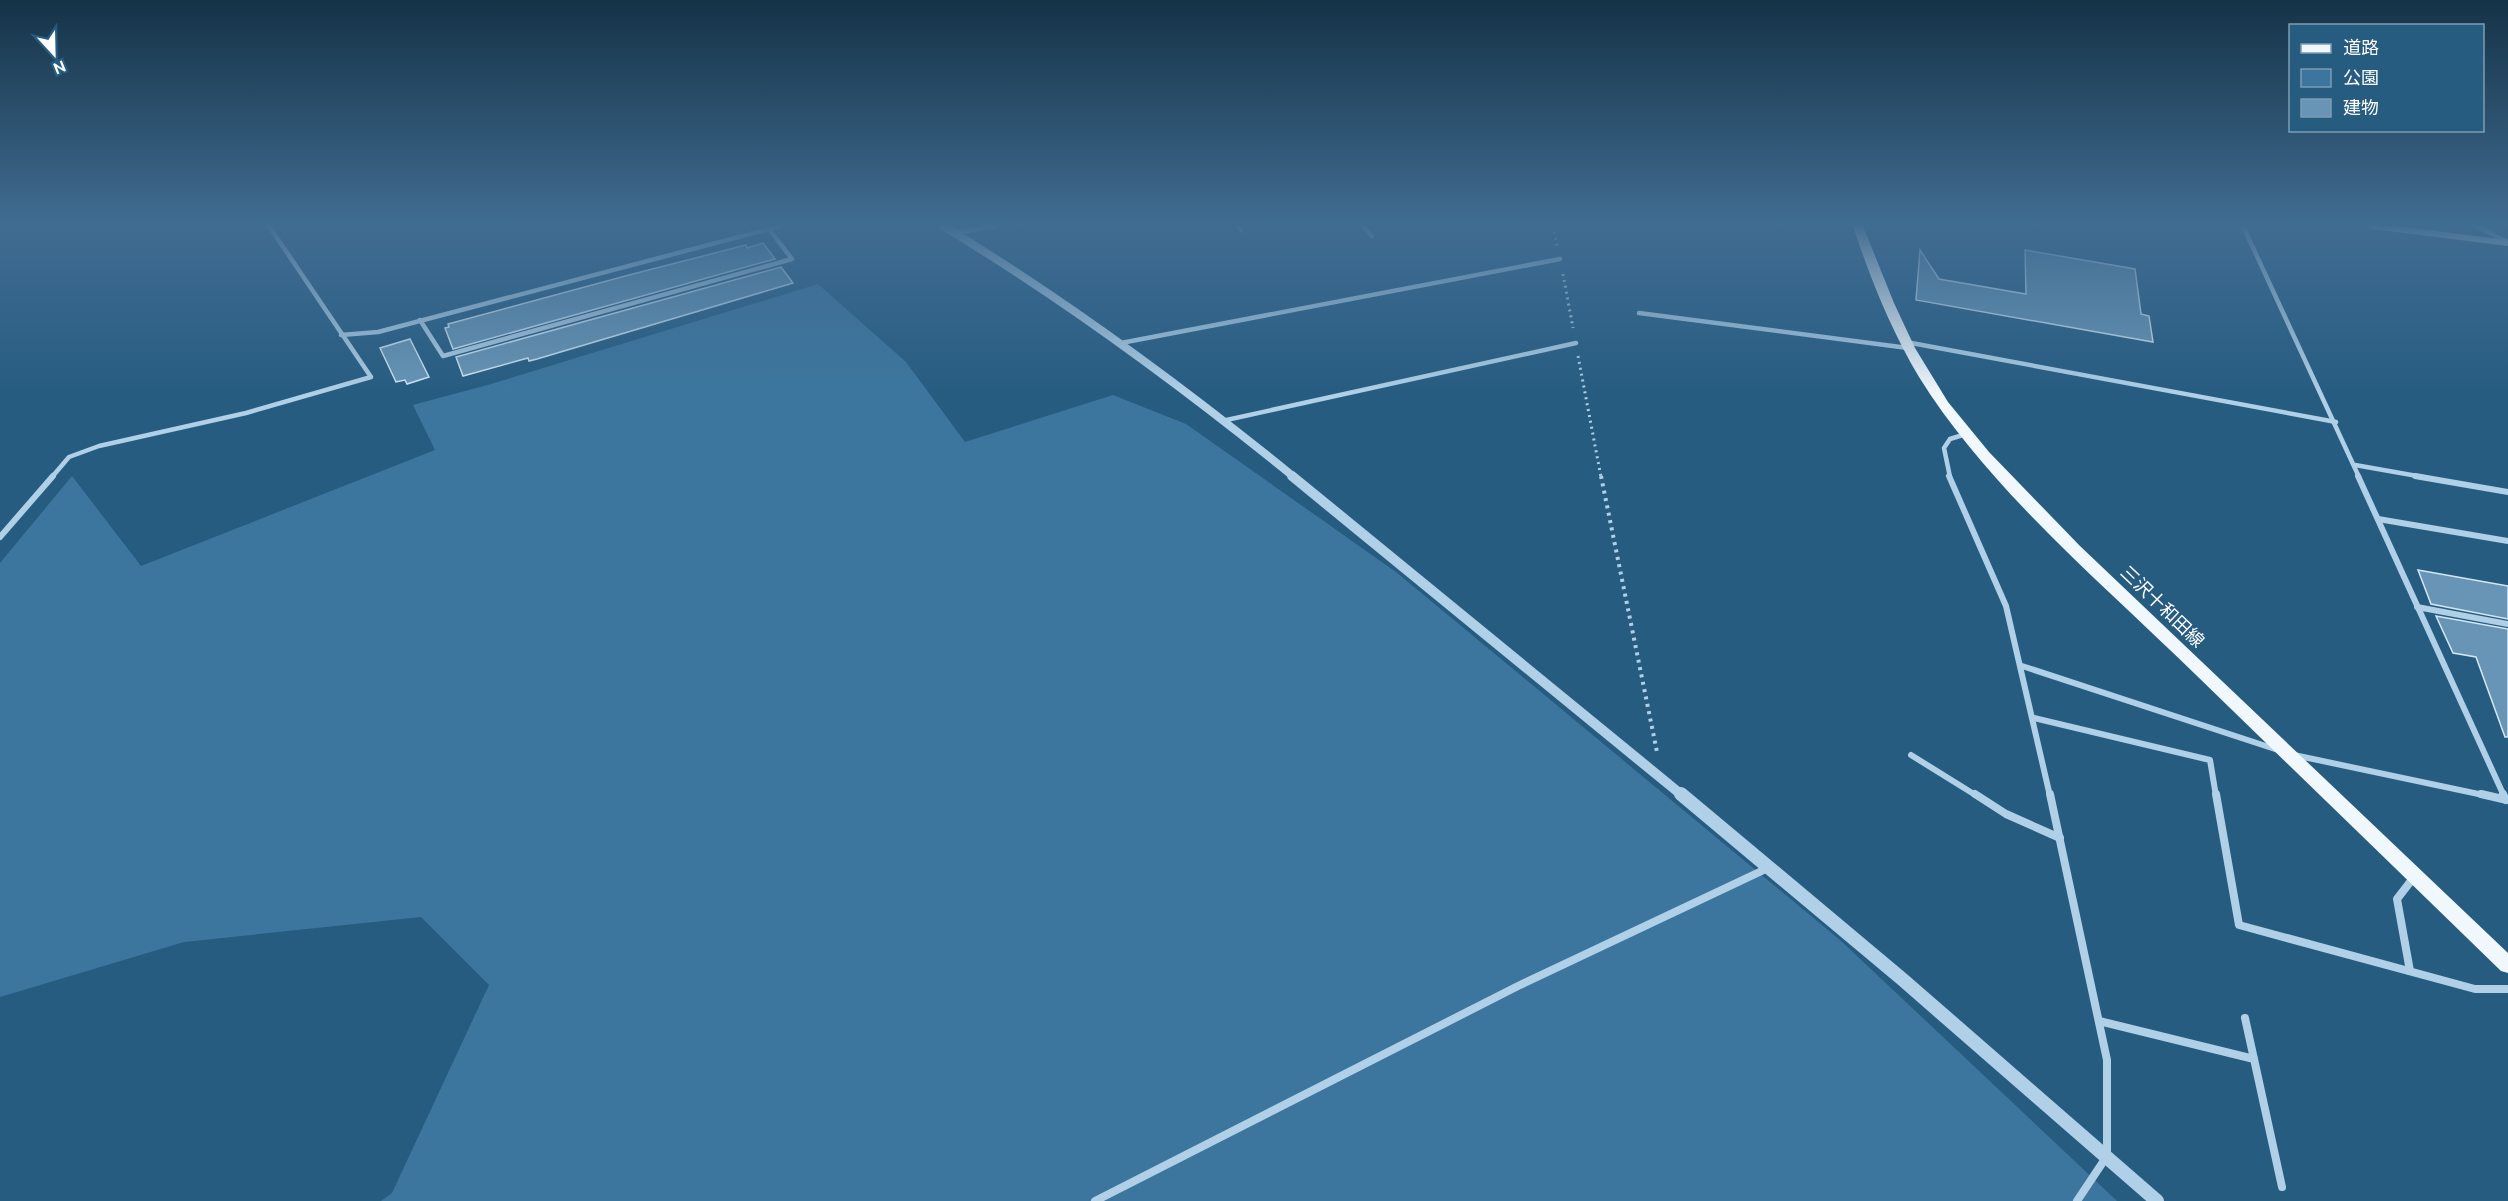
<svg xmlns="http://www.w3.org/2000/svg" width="2508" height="1201" font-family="Ubuntu,'Noto Sans JP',sans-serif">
<rect width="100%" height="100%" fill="#275c81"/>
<polygon fill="#3c769e" points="818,284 906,362 965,442 1113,395 1186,424 1396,572 1840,940 2117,1201 381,1201 392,1193 489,985 421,917 184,942 0,997 0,563 72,476 141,566 435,450 413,405 491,384"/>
<g fill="#6895b5" stroke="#d2e7f5" stroke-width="1.5">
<polygon points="763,243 775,259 453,349 445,328 449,327 448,324 629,275 746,245 747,248"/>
<polygon points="1920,250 1939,279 2026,294 2025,250 2135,269 2141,314 2149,316 2153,342 1916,300"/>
<polygon points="781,267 793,283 537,359 529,361 528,358 463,376 456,357"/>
<polygon points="410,339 429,377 407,384 405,380 396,382 380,348"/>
<polygon points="2418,570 2508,586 2508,619 2431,604"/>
<polygon points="2436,616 2508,629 2508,737 2505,737 2476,657 2453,653"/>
</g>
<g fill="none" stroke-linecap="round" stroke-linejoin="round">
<g stroke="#afd0e6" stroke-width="3" stroke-dasharray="2 4" stroke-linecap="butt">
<polyline points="1553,226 1557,246"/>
<polyline points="1563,274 1573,328"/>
<polyline points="1578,356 1601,477"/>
</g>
<polyline stroke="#afd0e6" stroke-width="4" stroke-dasharray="3 4.5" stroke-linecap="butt" points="1601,476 1657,752"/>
<g stroke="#afd0e6" stroke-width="4.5">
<polyline points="1238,226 1241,230"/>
<polyline points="1363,226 1372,236"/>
<polyline points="2243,226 2359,477"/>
<polyline points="2475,226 2508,242"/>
<polyline points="955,233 995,226"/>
<polyline points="1639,313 1908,348"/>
<polyline points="420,320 443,356 792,259 769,229"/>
<polyline points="341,335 378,332 780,226"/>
<polyline points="1906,342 2336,422"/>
<polyline points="1121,343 1560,259"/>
<polyline points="1222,421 1576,343"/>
<polyline points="2355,465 2423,477"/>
<polyline points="52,477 69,457 99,446 246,413 371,377 269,226"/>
<polyline points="1950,477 1944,448 1950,439 1966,434"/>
</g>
<g stroke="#afd0e6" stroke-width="6">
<polyline points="1949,476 2006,606 2050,796"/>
<polyline points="2358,476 2504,796"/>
<polyline points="2415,476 2508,492"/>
<polyline points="2378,519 2508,541"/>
<polyline points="0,537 53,476"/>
<polyline points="2417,607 2508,624"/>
<polyline points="2022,666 2278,750"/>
<polyline points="2034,718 2210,760 2216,796"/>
<polyline points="1911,755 1977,796"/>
<polyline points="2294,755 2488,796"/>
</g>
<g stroke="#afd0e6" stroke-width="8">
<polyline points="1975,794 2006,814 2060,838"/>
<polyline points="2050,794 2107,1060 2107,1156 2077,1201"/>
<polyline points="2216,794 2239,925 2475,989 2508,989"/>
<polyline points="2481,794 2507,800"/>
<polyline points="2503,794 2506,800"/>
<polyline points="2410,971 2397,899 2414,877"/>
<polyline points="2245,1018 2254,1059"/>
<polyline points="2099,1021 2254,1059 2282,1187"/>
<polyline points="1095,1201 1518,986 1768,868"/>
</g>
<path stroke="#afd0e6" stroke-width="8" d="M943 226C1067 301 1182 386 1294 477"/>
<polyline stroke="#afd0e6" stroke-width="10" points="1292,476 1683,796"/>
<polyline stroke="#afd0e6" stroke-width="14" points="1681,794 1902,979 2157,1201"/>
<g fill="#f0f7fd" fill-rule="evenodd">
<path d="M1853 226H1863L1894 303 1915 348 1948 402 1989 452 2080 546 2508 953V973L2501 971C2399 872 2297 773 2195 674 2102 583 1988 488 1919 377 1891 330 1870 278 1853 226Z"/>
<polygon points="2367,226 2396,226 2508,240 2508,246 2372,229"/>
</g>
</g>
<linearGradient id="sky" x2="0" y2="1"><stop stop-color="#153347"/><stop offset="0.57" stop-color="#416c92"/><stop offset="1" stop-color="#416c92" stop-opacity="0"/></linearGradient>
<rect width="2508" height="394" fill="url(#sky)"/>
<g text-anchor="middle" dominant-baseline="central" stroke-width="4.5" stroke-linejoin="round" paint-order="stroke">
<g font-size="18" fill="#fff" stroke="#275c81">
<text transform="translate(2163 606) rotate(44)">三沢十和田線</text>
</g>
</g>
<rect x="2289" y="24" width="195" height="108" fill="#275c81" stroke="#7d9db3" stroke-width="1.5"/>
<rect x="2301" y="44" width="30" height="9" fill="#f0f7fd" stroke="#7d9db3" stroke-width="1.5"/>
<text x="2343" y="54" font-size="18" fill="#ffffff">道路</text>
<rect x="2301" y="69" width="30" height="18" fill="#3c769e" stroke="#7d9db3" stroke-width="1.5"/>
<text x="2343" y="84" font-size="18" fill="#ffffff">公園</text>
<rect x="2301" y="99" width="30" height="18" fill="#6895b5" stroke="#7d9db3" stroke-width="1.5"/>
<text x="2343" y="114" font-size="18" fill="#ffffff">建物</text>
<g transform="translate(54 54) rotate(158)" stroke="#275c81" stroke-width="4.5" paint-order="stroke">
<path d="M0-4.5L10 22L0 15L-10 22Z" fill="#ffffff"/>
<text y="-9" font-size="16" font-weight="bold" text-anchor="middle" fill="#ffffff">N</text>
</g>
</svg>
